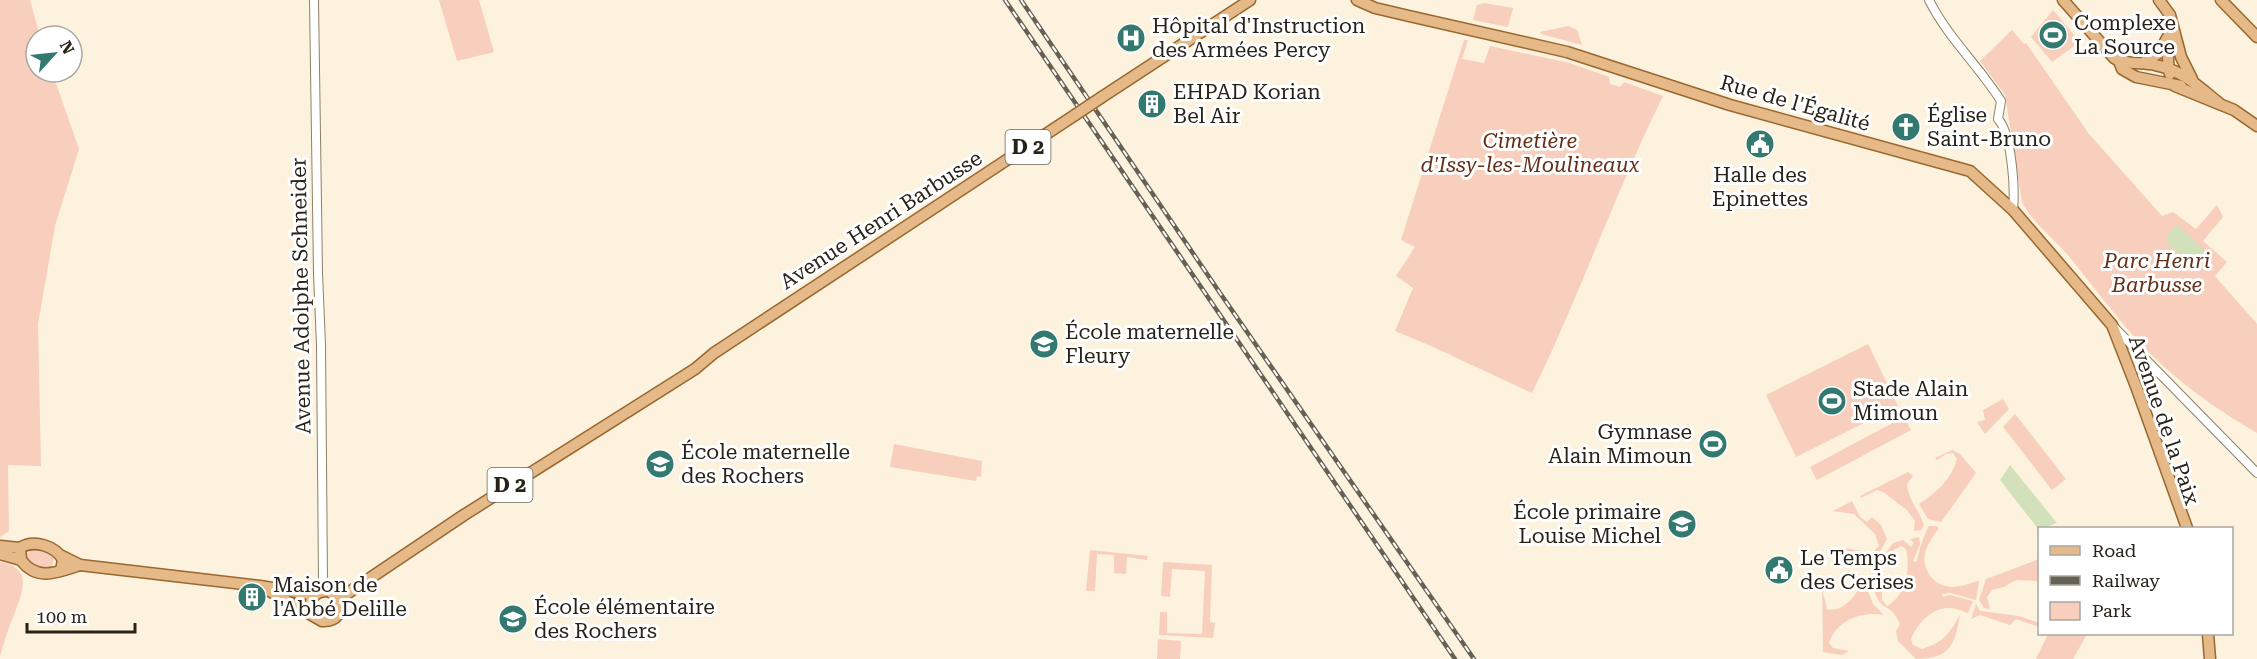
<svg xmlns="http://www.w3.org/2000/svg" width="2257" height="659" font-family="'Roboto Serif',serif">
<rect width="100%" height="100%" fill="#fdf2dd"/>
<g fill="#f8cebd">
<polygon points="0,0 30,0 40,36 36,36 36,72 52,72 79,149 55,226 38,324 41,466 8,465 9,531 0,537"/>
<polygon points="439,0 479,0 494,52 457,61"/>
<polygon points="1484,3 1513,8 1508,27 1473,20 1477,5"/>
<polygon points="2053,10 2080,42 2052,62 2031,37"/>
<polygon points="1568,26 1577,30 1582,45 1541,34 1540,32"/>
<path d="M2012 30 2024 44 2026 43 2089 134 2162 216 2173 212 2196 229 2217 205 2223 217 2203 241 2227 262 2215 276 2257 324V433C2223 413 2189 390 2160 363 2125 331 2097 290 2067 254 2052 237 2032 222 2022 202L2005 95 1980 61Z"/>
<path d="M1464 40H1468L1462 59 1484 63 1490 46 1570 63 1609 77 1610 84 1620 87 1624 82 1663 96C1615 193 1580 295 1532 393L1431 346 1395 331 1413 288 1396 276 1415 247 1401 240Z"/>
<polygon points="1868,344 1898,406 1796,457 1766,395"/>
<polygon points="2003,399 2009,409 1985,434 1977,422 1985,420 1983,410"/>
<polygon points="2015,414 2066,479 2052,490 2003,427"/>
<polygon points="1904,417 1911,430 1817,480 1810,467"/>
<polygon points="894,444 982,461 981,477 977,476 976,481 890,467"/>
<path d="M1952 450 1960 454 1976 473 1941 522 1928 519 1919 504C1937 492 1951 480 1957 459L1953 453 1946 454 1937 460 1935 458Z"/>
<path d="M1908 472 1913 476 1907 484C1908 500 1919 510 1924 525L1921 530 1914 531 1915 521 1907 510 1883 492 1877 490 1861 498 1860 496Z"/>
<polygon points="1852,501 1860,517 1867,522 1872,517 1881,525 1887,539 1875,561 1849,554 1845,548 1872,553 1879,546 1875,534 1854,514 1833,511"/>
<path d="M1929 526H1936L1939 528C1927 544 1917 560 1932 578 1936 583 1944 587 1952 587 1961 587 1970 583 1979 581L1976 600 1950 593 1942 594 1943 597 1950 595 1973 601 1968 613C1962 611 1955 608 1950 608 1932 607 1917 624 1911 639L1913 645 1922 649C1944 642 1948 635 1960 615 1955 646 1949 659 1916 659L1898 641 1896 631 1900 624C1890 599 1874 614 1874 579L1881 575 1882 600 1887 606C1906 596 1911 568 1906 549L1901 546 1894 550 1885 566 1879 562 1893 543 1903 540 1911 547 1914 543 1910 539 1919 537 1920 544 1913 561 1917 562C1918 552 1924 535 1929 526Z"/>
<path d="M33 549C41 549 50 550 54 559L52 566C42 572 34 566 27 559V554Z"/>
<polygon points="1090,550 1148,556 1147,560 1127,557 1126,574 1114,573 1114,555 1097,554 1095,591 1086,591"/>
<polygon points="2039,559 2039,581 2016,580 2004,587 1992,590 1987,597 1990,609 1984,608 1979,600 1986,579"/>
<path d="M0 562C34 567 22 594 14 615 8 628 4 643 0 656Z"/>
<polygon points="1163,562 1212,565 1210,622 1215,623 1213,638 1159,635 1160,612 1167,612 1167,633 1202,634 1205,571 1172,569 1170,597 1161,596"/>
<path d="M1822 579 1827 588 1823 593 1827 609C1845 613 1856 594 1864 581L1873 604 1884 615C1861 611 1837 620 1829 643L1833 648 1849 651 1842 655 1823 652Z"/>
<polygon points="1976,604 1980,611 2019,616 2039,623 2039,627 2016,619 2010,625 1980,615 1971,619"/>
<polygon points="2048,634 2087,634 2073,659 2036,659"/>
<polygon points="1158,639 1181,641 1180,659 1157,659"/>
</g>
<g fill="#d3e1ba">
<polygon points="2177,224 2209,255 2203,264 2192,267 2167,243 2168,234"/>
<polygon points="2010,465 2057,523 2039,530 2000,480"/>
</g>
<g fill="none" stroke-linecap="round" stroke-linejoin="round">
<g stroke="#8e816a" stroke-width="10">
<g id="minor">
<polyline points="314,0 318,273 321,345 323,582 325,590"/>
<path d="M1929 0C1948 38 1979 66 2001 101L1998 119C2012 134 2015 189 2013 210"/>
<polyline points="2114,327 2257,473"/>
</g>
</g>
<g stroke="#99672f" stroke-width="13">
<g id="major">
<polyline points="1357,0 1375,8 1409,16 1567,52 1730,105 1970,171 2013,210 2112,325 2137,389 2187,528"/>
<path d="M2063 0 2114 58C2125 65 2142 62 2155 65 2182 70 2198 86 2219 103"/>
<polyline points="2159,0 2170,15 2181,57 2192,79"/>
<polyline points="2221,0 2257,37"/>
<path d="M2169 30C2169 42 2166 64 2170 74"/>
<polyline points="2119,61 2122,69 2136,77 2181,86"/>
<polyline points="2143,63 2159,53 2167,38"/>
<polyline points="2175,86 2234,110 2257,126"/>
<polyline points="1102,97 1250,0"/>
<polyline points="0,546 20,548"/>
<polyline points="0,554 21,560"/>
<polyline points="62,556 80,565 260,586 315,595"/>
<path d="M61 570 63 560C56 546 34 539 20 548L21 560C37 582 58 572 80 565"/>
<path d="M266 589 322 621C336 622 344 612 339 599L329 591C314 590 307 601 312 615"/>
<polyline points="339,599 464,515 695,369 714,353 1075,115"/>
<polyline points="2208,634 2210,659"/>
</g>
</g>
<use href="#minor" stroke="#fff" stroke-width="8"/>
<use href="#major" stroke="#e6b989" stroke-width="10"/>
<g stroke="#676153" stroke-width="4.5">
<g id="rail">
<polyline points="1005,0 1455,659"/>
<polyline points="1021,0 1220,293 1474,659"/>
</g>
</g>
<use href="#rail" stroke="#fff" stroke-width="2" stroke-dasharray="7" stroke-linecap="butt"/>
<g stroke="#99672f" stroke-width="13" stroke-linecap="butt">
<polyline id="major-bridge" points="1075,115 1102,97"/>
</g>
<use href="#major-bridge" stroke="#e6b989" stroke-width="10"/>
</g>
<defs>
<g id="stadium-disc" transform="scale(1.5)"><circle r="9.5" fill="#33796f" stroke="#fff"/><path d="M0-5a6.5 5 0 1 0 0 10a6.5 5 0 1 0 0-10ZM-3.5-1.8h7v3.6h-7Z" fill="#fff"/></g>
<g id="hospital-disc" transform="scale(1.5)"><circle r="9.5" fill="#33796f" stroke="#fff"/><path d="M-5-5h3v3.5h4V-5h3V5h-3V1.5h-4V5h-3Z" fill="#fff"/></g>
<g id="building-disc" transform="scale(1.5)"><circle r="9.5" fill="#33796f" stroke="#fff"/><path d="M-4-6H4V6H1V3H-1V6H-4ZM-2.5-4.3h1.7v1.8h-1.7ZM.8-4.3h1.7v1.8H.8ZM-2.5-1h1.7V.8h-1.7ZM.8-1h1.7V.8H.8Z" fill="#fff"/></g>
<g id="church-disc" transform="scale(1.5)"><circle r="9.5" fill="#33796f" stroke="#fff"/><path d="M-1.2-6h2.4v3.5h3.3v2.4h-3.3V6h-2.4V-.1h-3.3v-2.4h3.3Z" fill="#fff"/></g>
<g id="civic-disc" transform="scale(1.5)"><circle r="9.5" fill="#33796f" stroke="#fff"/><path d="M-.6-6.5H3V-4.5H.6V-3L4-1V1h2V6H-6V1h2V-1L-.6-3ZM-1.2 2.5V6h2.4V2.5Z" fill="#fff"/></g>
<g id="school-disc" transform="scale(1.5)"><circle r="9.5" fill="#33796f" stroke="#fff"/><path d="M0-5L7-2L0 1L-7-2ZM-4 1L0 2.5L4 1V4Q0 6-4 4Z" fill="#fff"/></g>
</defs>
<g fill-rule="evenodd">
<use href="#stadium-disc" x="2053" y="35"/>
<use href="#hospital-disc" x="1131" y="38"/>
<use href="#building-disc" x="1152" y="104"/>
<use href="#church-disc" x="1906" y="127"/>
<use href="#civic-disc" x="1760" y="144"/>
<use href="#school-disc" x="1044" y="344"/>
<use href="#stadium-disc" x="1832" y="401"/>
<use href="#stadium-disc" x="1713" y="444"/>
<use href="#school-disc" x="660" y="464"/>
<use href="#school-disc" x="1682" y="524"/>
<use href="#civic-disc" x="1779" y="570"/>
<use href="#building-disc" x="252" y="597"/>
<use href="#school-disc" x="513" y="619"/>
</g>
<g text-anchor="middle" dominant-baseline="central" stroke-width="6" stroke-linejoin="round" paint-order="stroke">
<g fill="#fff" stroke="#68655e" stroke-width="1.5">
<rect x="1005.5" y="130" width="45" height="34" rx="4.5"/>
<rect x="487.5" y="468" width="45" height="34" rx="4.5"/>
</g>
<g font-size="20" font-weight="bold" fill="#282319">
<text x="1028" y="147">D 2</text>
<text x="510" y="485">D 2</text>
</g>
<g font-size="21" fill="#282319" stroke="#fff" text-anchor="start">
<text x="2074" y="23">Complexe<tspan x="2074" dy="24">La Source</tspan></text>
<text x="1152" y="26">Hôpital d'Instruction<tspan x="1152" dy="24">des Armées Percy</tspan></text>
<text x="1173" y="92">EHPAD Korian<tspan x="1173" dy="24">Bel Air</tspan></text>
<text x="1927" y="115">Église<tspan x="1927" dy="24">Saint-Bruno</tspan></text>
<text x="1760" y="175" text-anchor="middle">Halle des<tspan x="1760" dy="24">Epinettes</tspan></text>
<text x="1065" y="332">École maternelle<tspan x="1065" dy="24">Fleury</tspan></text>
<text x="1853" y="389">Stade Alain<tspan x="1853" dy="24">Mimoun</tspan></text>
<text x="1692" y="432" text-anchor="end">Gymnase<tspan x="1692" dy="24">Alain Mimoun</tspan></text>
<text x="681" y="452">École maternelle<tspan x="681" dy="24">des Rochers</tspan></text>
<text x="1661" y="512" text-anchor="end">École primaire<tspan x="1661" dy="24">Louise Michel</tspan></text>
<text x="1800" y="558">Le Temps<tspan x="1800" dy="24">des Cerises</tspan></text>
<text x="273" y="585">Maison de<tspan x="273" dy="24">l'Abbé Delille</tspan></text>
<text x="534" y="607">École élémentaire<tspan x="534" dy="24">des Rochers</tspan></text>
</g>
<g font-size="21" fill="#282319" stroke="#fff">
<text transform="translate(1795 103) rotate(16)">Rue de l'Égalité</text>
<text transform="translate(881 220) rotate(-33)">Avenue Henri Barbusse</text>
<text transform="translate(301 296) rotate(-91)">Avenue Adolphe Schneider</text>
<text transform="translate(2164 420) rotate(71)">Avenue de la Paix</text>
</g>
<g font-size="21" font-style="italic" fill="#643017" stroke="#fff">
<text x="1530" y="141">Cimetière<tspan x="1530" dy="24">d'Issy-les-Moulineaux</tspan></text>
<text x="2157" y="261">Parc Henri<tspan x="2157" dy="24">Barbusse</tspan></text>
</g>
</g>
<rect x="2038" y="527" width="195" height="108" fill="#ffffff" stroke="#a9a7a3" stroke-width="1.5"/>
<rect x="2050" y="546" width="30" height="9" fill="#e6b989" stroke="#a9a7a3" stroke-width="1.5"/>
<text x="2092" y="557" font-size="18" fill="#282319">Road</text>
<rect x="2050" y="576" width="30" height="9" fill="#676153" stroke="#a9a7a3" stroke-width="1.5"/>
<text x="2092" y="587" font-size="18" fill="#282319">Railway</text>
<rect x="2050" y="602" width="30" height="18" fill="#f8cebd" stroke="#a9a7a3" stroke-width="1.5"/>
<text x="2092" y="617" font-size="18" fill="#282319">Park</text>
<g transform="translate(54 54) rotate(63)"><circle r="28" fill="#ffffff" stroke="#a9a7a3" stroke-width="1.5"/>
<path d="M0-4.5L10 22L0 15L-10 22Z" fill="#33796f"/>
<text y="-9" font-size="16" font-weight="bold" text-anchor="middle" fill="#282319">N</text>
</g>
<path d="M27 623v9h108v-9" fill="none" stroke="#282319" stroke-width="3"/>
<text x="36" y="623" font-size="18" fill="#282319" stroke="#ffffff" stroke-width="4.5" paint-order="stroke">100 m</text>
</svg>
